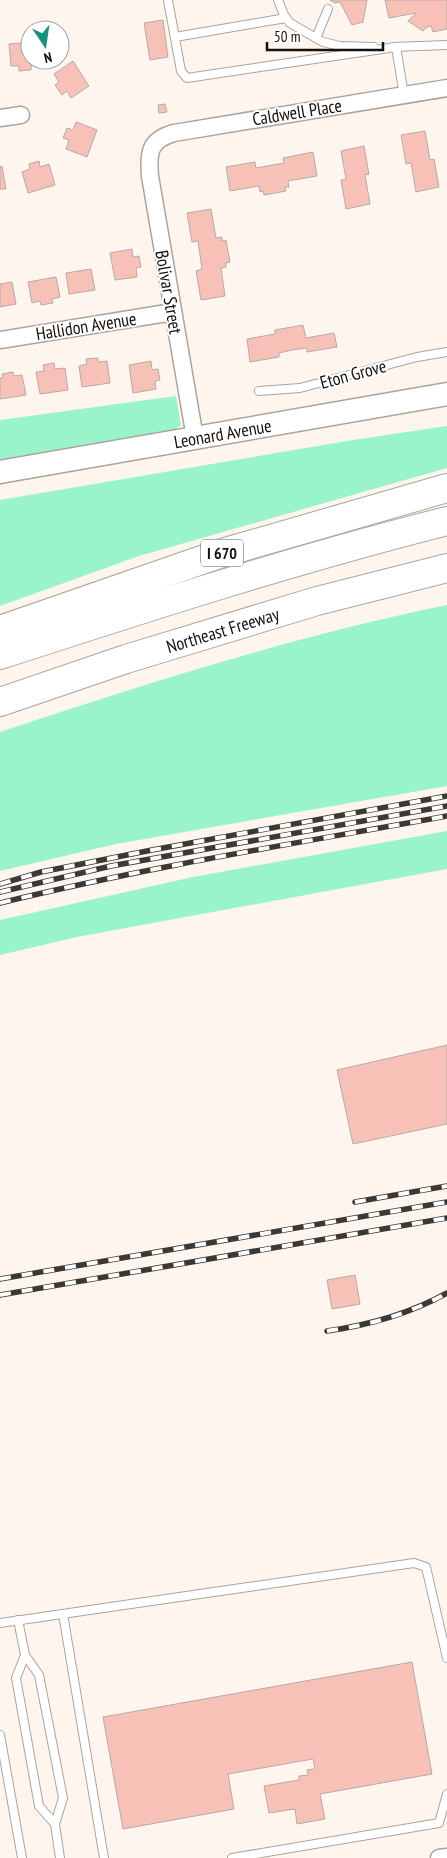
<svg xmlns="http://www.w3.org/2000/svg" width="447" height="1858" font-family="'PT Sans Narrow',sans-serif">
<rect width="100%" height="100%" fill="#fef6ee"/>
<g fill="#99f4cb">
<polygon points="176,396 181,425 169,434 0,462 0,420"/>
<polygon points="447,426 447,468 139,556 0,606 0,500 353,440"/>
<path d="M447 605V786L116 844 0 871V732C147 683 295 636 447 605Z"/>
<polygon points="447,831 447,869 77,937 0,955 0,920 193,877"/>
</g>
<g fill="#f8c1b8" stroke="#b6aaa8">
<polygon points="330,0 367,0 363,22 352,25 340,2 335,3"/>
<polygon points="385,0 447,0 447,29 433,32 431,26 427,27 423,31 408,21 416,13 389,18"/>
<polygon points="163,20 168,57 150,60 144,23"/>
<polygon points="30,42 30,60 39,60 40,64 31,65 31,70 19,71 19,66 11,66 9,44"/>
<polygon points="73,61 89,86 71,98 67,91 62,95 55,85 59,82 54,74"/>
<polygon points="165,104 167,112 159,113 158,105"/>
<polygon points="76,122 97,130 87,157 66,149 69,140 63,138 67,128 73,130"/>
<polygon points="425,131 430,160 434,159 439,187 416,192 411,163 406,164 401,135"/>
<polygon points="364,146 369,174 365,175 370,204 346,209 341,180 346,179 341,151"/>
<polygon points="313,152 317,176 288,181 289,187 285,187 286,191 264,195 263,191 260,192 259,186 230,191 226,167 255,162 256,168 284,163 283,158"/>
<polygon points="39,161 40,167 49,164 55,185 28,193 22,172 30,169 29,164"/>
<polygon points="2,166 6,189 0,189 0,167"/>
<polygon points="211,209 216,238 222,237 222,241 226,240 230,262 226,263 226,267 221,268 225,296 201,300 196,271 202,269 198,241 192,242 187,213"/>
<polygon points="132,249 133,257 139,256 141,267 136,268 137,277 115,280 110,253"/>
<polygon points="91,269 95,290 69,294 66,273"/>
<polygon points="56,277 60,297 52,299 53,303 41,305 40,301 32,303 28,282"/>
<polygon points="12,282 16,304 0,307 0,284"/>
<polygon points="303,325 306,338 334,333 337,347 307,352 307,348 292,350 279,353 279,357 250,362 247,339 275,334 275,330"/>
<polygon points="98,358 98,362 107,361 110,383 82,387 79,366 87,364 86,359"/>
<polygon points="151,361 152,370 158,369 160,380 155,381 156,389 133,393 129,365"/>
<polygon points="54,363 55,369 65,368 68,390 40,394 36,372 44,371 43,365"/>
<polygon points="13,372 14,376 22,375 26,395 0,399 0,378 3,378 2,374"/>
<polygon points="447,1045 447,1124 353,1144 337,1070"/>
<polygon points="355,1275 360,1304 332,1309 327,1280"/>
<polygon points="412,1662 432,1774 320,1794 325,1819 297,1824 295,1809 269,1813 264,1786 299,1780 299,1776 308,1775 307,1770 315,1769 313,1759 228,1774 234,1809 123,1829 103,1717"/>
</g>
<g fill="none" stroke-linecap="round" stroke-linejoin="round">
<g stroke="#aca49c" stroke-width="10">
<g id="lane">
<polyline points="168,0 181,71 187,78 396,47"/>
<polyline points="278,0 284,15 290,23 323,42 340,46 374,47"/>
<polyline points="175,37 286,18"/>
<polyline points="316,38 328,9"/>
<polyline points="393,47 447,45"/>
<polyline points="396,47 404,95"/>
<polyline points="259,391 300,388 417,357 447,352"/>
<polyline points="63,1614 104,1858"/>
<polyline points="18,1620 25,1655"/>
<polyline points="0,1623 414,1563 426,1567 447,1658"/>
<polyline points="0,1735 22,1858"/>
<polyline points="55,1824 39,1806 16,1678 25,1655 39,1675 63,1798 55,1824 60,1858"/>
<polyline points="232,1858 439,1823 447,1794"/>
</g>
</g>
<g stroke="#aca49c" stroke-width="19">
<g id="street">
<polyline points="0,118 21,115"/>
<polyline points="0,340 173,312"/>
<path d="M195 438 150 176C148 153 149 140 174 133L447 88"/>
<polyline points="439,1858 447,1857"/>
</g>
</g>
<g stroke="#aca49c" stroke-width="25">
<g id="secondary">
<path id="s1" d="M0 472 447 394"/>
</g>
</g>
<g stroke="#aca49c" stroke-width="30">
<g id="highway">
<polyline points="0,630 222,553 447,488"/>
<path d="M0 655C148 607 296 559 447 521"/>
<path id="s2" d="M0 702 126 659 317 601 447 568"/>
</g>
</g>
<use href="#lane" stroke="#fff" stroke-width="8"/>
<use href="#street" stroke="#fff" stroke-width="16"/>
<use href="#secondary" stroke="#fff" stroke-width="22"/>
<use href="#highway" stroke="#fff" stroke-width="28"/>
<g stroke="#3c3835" stroke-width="5.5">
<g id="rail">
<polyline points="0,884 41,872 152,850 447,796"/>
<polyline points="0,892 111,866 447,806"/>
<path d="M0 903C147 867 298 843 447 816"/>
<polyline points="355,1202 447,1186"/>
<polyline points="0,1279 447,1202"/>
<polyline points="0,1295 447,1218"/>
<path d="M327 1331C370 1325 409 1314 447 1293"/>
</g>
</g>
<use href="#rail" stroke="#fff" stroke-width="4" stroke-dasharray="11" stroke-linecap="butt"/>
</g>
<g text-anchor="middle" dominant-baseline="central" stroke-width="4" stroke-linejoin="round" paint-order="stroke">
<rect fill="#fff" stroke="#5a5856" stroke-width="1" x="201" y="539.5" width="42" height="27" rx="4"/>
<g font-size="16" font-weight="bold" fill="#13100d">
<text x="222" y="553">I 670</text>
</g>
<g font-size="18" fill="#13100d" stroke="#fff">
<text transform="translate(297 112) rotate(-9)">Caldwell Place</text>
<text transform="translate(169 292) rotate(80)">Bolivar Street</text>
<text transform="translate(86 326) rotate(-9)">Hallidon Avenue</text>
<text transform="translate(353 374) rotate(-15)">Eton Grove</text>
<text stroke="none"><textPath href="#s1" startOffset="226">Leonard Avenue</textPath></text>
<text stroke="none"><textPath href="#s2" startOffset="234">Northeast Freeway</textPath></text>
</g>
</g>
<g transform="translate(45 45) rotate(167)"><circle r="24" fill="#ffffff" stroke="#a19f9e"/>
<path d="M0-4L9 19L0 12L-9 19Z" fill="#14947c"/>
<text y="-8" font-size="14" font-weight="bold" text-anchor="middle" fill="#13100d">N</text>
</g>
<path d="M267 42v8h116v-8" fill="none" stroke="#13100d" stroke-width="2.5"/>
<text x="274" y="42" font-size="15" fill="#13100d" stroke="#ffffff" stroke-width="4" paint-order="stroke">50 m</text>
</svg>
